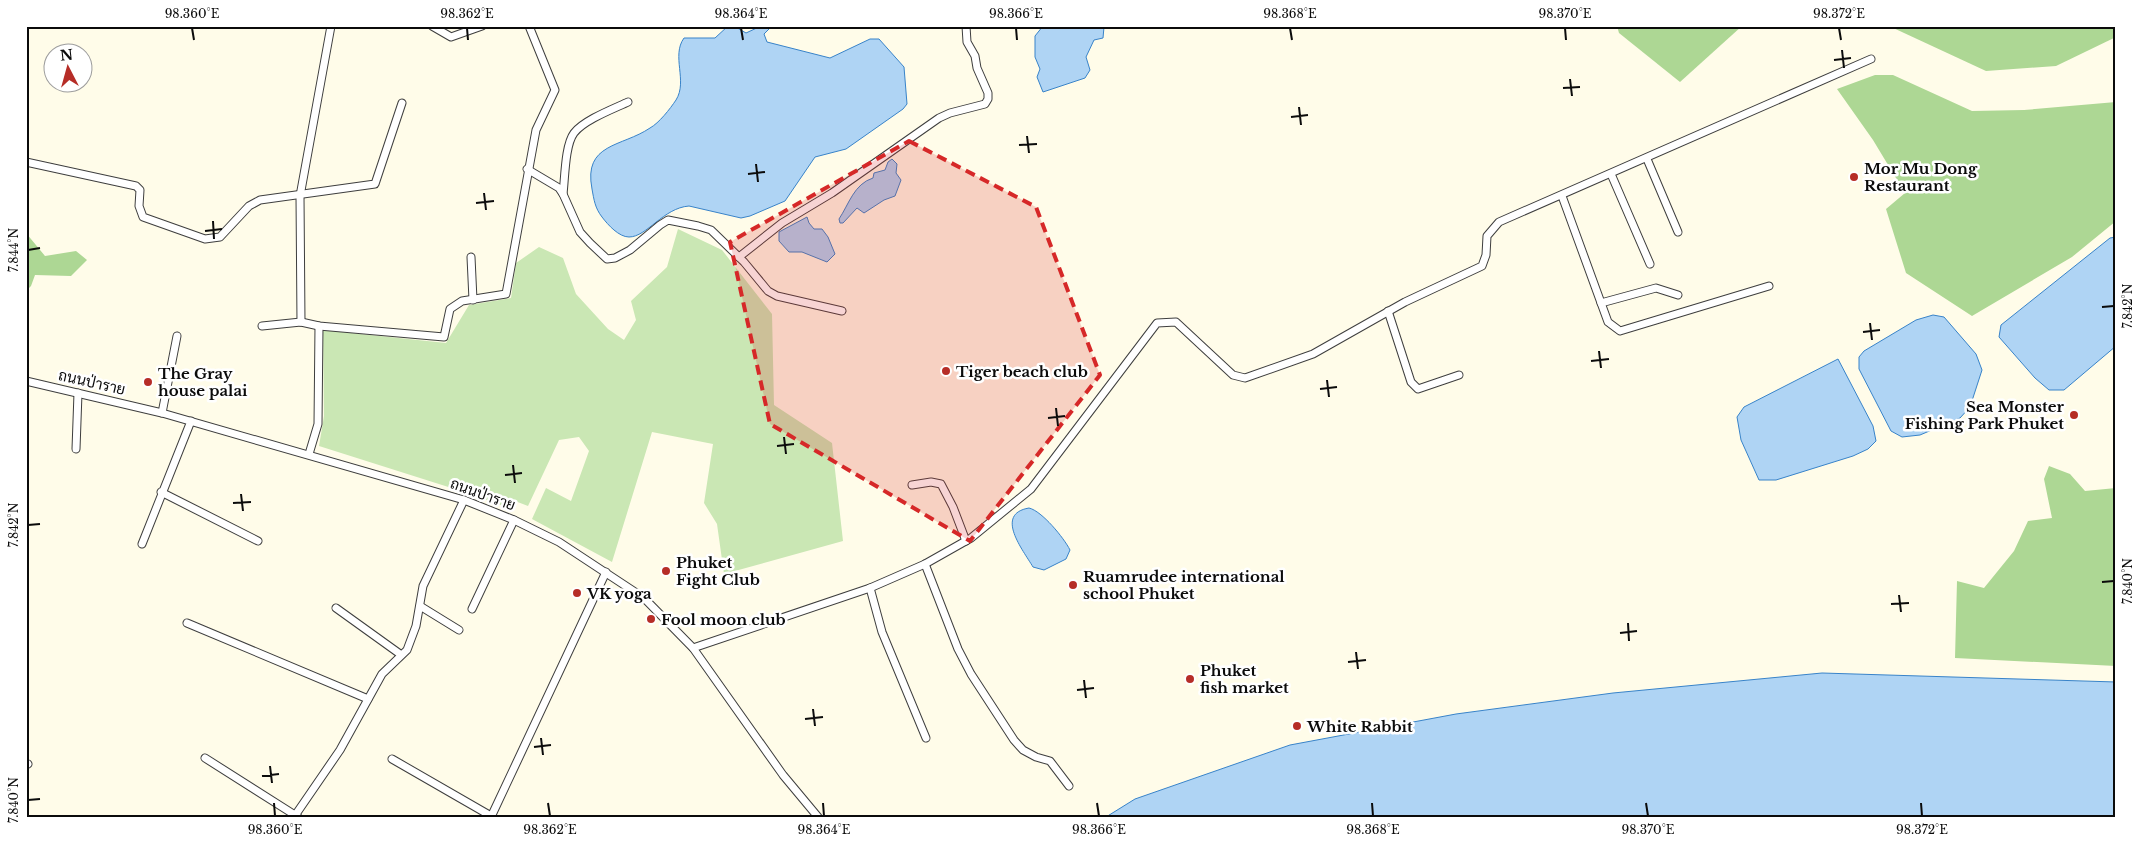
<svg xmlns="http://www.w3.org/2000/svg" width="2142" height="843" font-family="'Libre Baskerville',Sarabun,serif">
<rect width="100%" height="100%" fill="#fffce9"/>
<polygon fill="#cae7b4" points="678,229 722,250 772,314 774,405 832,443 843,541 724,574 717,524 704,503 713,444 652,432 612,562 532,519 546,488 571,501 589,451 579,437 559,440 528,506 515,501 512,509 461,491 319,446 324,416 323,330 446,343 469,305 511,298 516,263 539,247 563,258 576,294 608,329 624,340 636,320 631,301 667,267"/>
<g fill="#add794">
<polygon points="1617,26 1742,26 1680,82 1619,33"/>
<polygon points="1889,26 2116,26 2116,37 2056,66 1986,71"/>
<polygon points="1875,75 1893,75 1972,111 2024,110 2116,102 2116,221 2072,257 1972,316 1906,273 1886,209 1905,193 1873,140 1837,89"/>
<polygon points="26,233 45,256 76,251 87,260 71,276 35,275 31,286 26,291"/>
<polygon points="2049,466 2070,474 2085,491 2116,488 2116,666 1955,658 1957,581 1984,588 2014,551 2028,521 2052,518 2044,479"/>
</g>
<g fill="#afd4f4" stroke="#3883c9">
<path d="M728 26H734L746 33 761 26H772L764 34 767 42 830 58 870 39H879L904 67 907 104 903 109 846 149 815 157 785 201 750 216 741 218 689 206C663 208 647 237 629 237 619 237 608 225 602 217 595 208 594 200 592 189 583 143 622 147 650 128 659 123 670 109 676 100 688 81 671 56 684 38H715Z"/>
<polygon points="1043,26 1104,27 1103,38 1094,40 1086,57 1090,70 1085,78 1043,92 1037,77 1040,69 1035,57 1035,36"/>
<path d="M892 159 897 164 896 173 901 180 895 196 884 200 864 213 857 208 843 223H840L839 219C849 204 854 184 873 178L874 173 885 170 888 162Z"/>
<polygon points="807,217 809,223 814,229 822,229 828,237 835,254 827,262 802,252 789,252 779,241 779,232"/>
<polygon points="2116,237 2116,346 2064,390 2049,390 2035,378 1999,337 2001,325 2110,238"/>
<polygon points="1933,315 1944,317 1976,354 1982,370 1970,407 1960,418 1920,435 1902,437 1891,431 1859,369 1859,357 1864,351 1916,320"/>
<polygon points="1838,359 1873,426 1876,441 1868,449 1853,456 1776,480 1759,480 1741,440 1737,417 1744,407"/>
<path d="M1029 508C1042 511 1064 538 1070 550L1066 559 1044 570 1033 567C1023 550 994 514 1029 508Z"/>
<polygon points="1822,673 2116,682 2116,817 1106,817 1135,799 1290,745 1456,714 1613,693"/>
</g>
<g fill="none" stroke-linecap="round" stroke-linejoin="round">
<g stroke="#3e3e3e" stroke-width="9">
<g id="street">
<polyline points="432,26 451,37 482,26"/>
<polyline points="1647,159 1678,232"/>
<polyline points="26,162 136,186 140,190 139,206 143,217 205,239 220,237 249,206 260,200 375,184 402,103"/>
<polyline points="527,169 559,188 563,194 580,232 590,243 607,259 615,258 630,250 660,225 668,220 698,226 711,230 744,262 768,291 777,296 842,311"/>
<polyline points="1611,174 1650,264"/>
<path d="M563 194C565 177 565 145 574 133 584 120 613 109 628 102"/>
<polyline points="1562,196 1608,322 1620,331 1769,286"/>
<polyline points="471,257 473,300"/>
<polyline points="739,257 782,223 832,193 939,118 950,113 985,104 988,99 988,93 977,68 975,56 967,42 966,26"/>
<polyline points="1601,303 1656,288 1678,295"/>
<polyline points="1388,311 1411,382 1418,389 1459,375"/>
<polyline points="301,322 300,196 331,26"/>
<polyline points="262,326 301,322 319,326 444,337 450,309 462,301 506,294 536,130 555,90 529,26"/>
<polyline points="26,381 162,413 464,500 514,520 559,542 644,598 693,648 783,775 818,817"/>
<polyline points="162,413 177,336"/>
<polyline points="76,449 78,393"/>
<polyline points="309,454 318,424 319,326"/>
<polyline points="912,485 931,482 941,484 953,507 966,541"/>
<polyline points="161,492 258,541"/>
<polyline points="142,544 191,421"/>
<polyline points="925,564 958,649 971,674 1014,740 1023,750 1036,757 1050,761 1069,786"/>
<polyline points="870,588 882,632 926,738"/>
<polyline points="420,606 459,630"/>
<polyline points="336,608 400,654"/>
<polyline points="472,609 514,520"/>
<polyline points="187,623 368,699"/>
<polyline points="693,648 870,588 925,564 971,538 1031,489 1157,323 1176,322 1233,375 1245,378 1313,354 1405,302 1482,266 1486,255 1487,236 1499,222 1871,59"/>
<polyline points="205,758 298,817"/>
<polyline points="392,759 491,816"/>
<polyline points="26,765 28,764"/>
<polyline points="294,817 340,750 382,674 407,650 416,626 423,586 464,500"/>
<polyline points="491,817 606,572"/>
</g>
</g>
<use href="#street" stroke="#fff" stroke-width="7"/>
</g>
<path fill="#d62828" fill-opacity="0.2" stroke="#d62828" stroke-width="4" stroke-dasharray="10 6" stroke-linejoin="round" d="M909 141 1036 207 1100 375 970 541 770 424 730 242Z"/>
<path fill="none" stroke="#0b0b0b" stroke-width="2" d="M192 28 194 40M467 28 468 40M741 28 743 40M1016 28 1017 40M1290 28 1292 40M1565 28 1566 40M1839 28 1841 40M1842 50 1844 68M1834 60 1851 58M1570 79 1572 96M1563 88 1580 87M1299 107 1301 125M1291 117 1308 115M1027 136 1029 153M1019 145 1037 144M756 164 758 182M748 174 765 172M484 193 486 210M476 203 494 201M213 221 214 239M205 231 222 229M28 250 40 248M2102 307 2114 306M1870 323 1872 340M1863 332 1880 330M1599 351 1601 368M1591 361 1609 359M1327 380 1329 397M1320 389 1337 387M1056 408 1058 426M1048 418 1065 416M784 437 786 454M777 446 794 444M513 465 515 483M505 475 522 473M241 494 243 511M233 503 251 502M28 525 40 524M2102 582 2114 581M1899 595 1901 612M1891 604 1909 603M1628 623 1629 641M1620 633 1637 631M1356 652 1358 669M1348 662 1366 660M1084 680 1086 698M1077 690 1094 688M813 709 815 726M805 719 823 717M541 738 543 755M534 747 551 745M270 766 272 783M262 776 279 774M28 800 40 799M274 803 275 816M548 803 550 816M823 803 824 816M1097 803 1099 816M1372 803 1373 816M1646 803 1648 816M1921 803 1922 816"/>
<g fill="#b62d27" stroke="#fff" stroke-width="2">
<circle cx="1854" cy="177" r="5"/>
<circle cx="946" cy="371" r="5"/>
<circle cx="148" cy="382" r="5"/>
<circle cx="2074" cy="415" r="5"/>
<circle cx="666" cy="571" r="5"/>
<circle cx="1073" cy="585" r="5"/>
<circle cx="577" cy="593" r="5"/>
<circle cx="651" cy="619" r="5"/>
<circle cx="1190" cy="679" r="5"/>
<circle cx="1297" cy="726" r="5"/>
</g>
<g text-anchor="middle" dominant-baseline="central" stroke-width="5" stroke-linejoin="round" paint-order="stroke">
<g font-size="15" font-weight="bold" fill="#0b0b0b" stroke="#fff" text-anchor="start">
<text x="1864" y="168">Mor Mu Dong<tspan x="1864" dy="17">Restaurant</tspan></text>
<text x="956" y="371">Tiger beach club</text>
<text x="158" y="373">The Gray<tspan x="158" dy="17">house palai</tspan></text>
<text x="2064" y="406" text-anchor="end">Sea Monster<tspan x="2064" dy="17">Fishing Park Phuket</tspan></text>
<text x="676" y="562">Phuket<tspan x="676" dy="17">Fight Club</tspan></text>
<text x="1083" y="576">Ruamrudee international<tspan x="1083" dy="17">school Phuket</tspan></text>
<text x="587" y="593">VK yoga</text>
<text x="661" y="619">Fool moon club</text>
<text x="1200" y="670">Phuket<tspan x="1200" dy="17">fish market</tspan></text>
<text x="1307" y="726">White Rabbit</text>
</g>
<g font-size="15" fill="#0b0b0b" stroke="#fff">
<text transform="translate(92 382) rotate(13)">ถนนป่าราย</text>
<text transform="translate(483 494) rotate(20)">ถนนป่าราย</text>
</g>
</g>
<rect width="2142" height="843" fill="none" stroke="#ffffff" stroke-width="55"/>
<g transform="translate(68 68) rotate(354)"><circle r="24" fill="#ffffff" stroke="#9d9d9d"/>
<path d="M0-4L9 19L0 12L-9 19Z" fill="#b62d27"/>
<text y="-8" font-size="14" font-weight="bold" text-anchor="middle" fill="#0b0b0b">N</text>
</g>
<rect x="28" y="28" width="2086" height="788" fill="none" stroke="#0b0b0b" stroke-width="2"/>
<g font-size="12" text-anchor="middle" fill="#0b0b0b">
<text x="192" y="18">98.360°E</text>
<text x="467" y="18">98.362°E</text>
<text x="741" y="18">98.364°E</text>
<text x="1016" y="18">98.366°E</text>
<text x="1290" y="18">98.368°E</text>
<text x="1565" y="18">98.370°E</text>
<text x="1839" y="18">98.372°E</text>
<text transform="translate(14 250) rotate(-90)" y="4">7.844°N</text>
<text transform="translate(2128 306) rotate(-90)" y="4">7.842°N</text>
<text transform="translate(14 525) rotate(-90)" y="4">7.842°N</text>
<text transform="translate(2128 581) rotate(-90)" y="4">7.840°N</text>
<text transform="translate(14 800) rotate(-90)" y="4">7.840°N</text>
<text x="275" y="834">98.360°E</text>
<text x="550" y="834">98.362°E</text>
<text x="824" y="834">98.364°E</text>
<text x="1099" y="834">98.366°E</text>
<text x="1373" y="834">98.368°E</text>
<text x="1648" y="834">98.370°E</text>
<text x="1922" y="834">98.372°E</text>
</g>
</svg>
